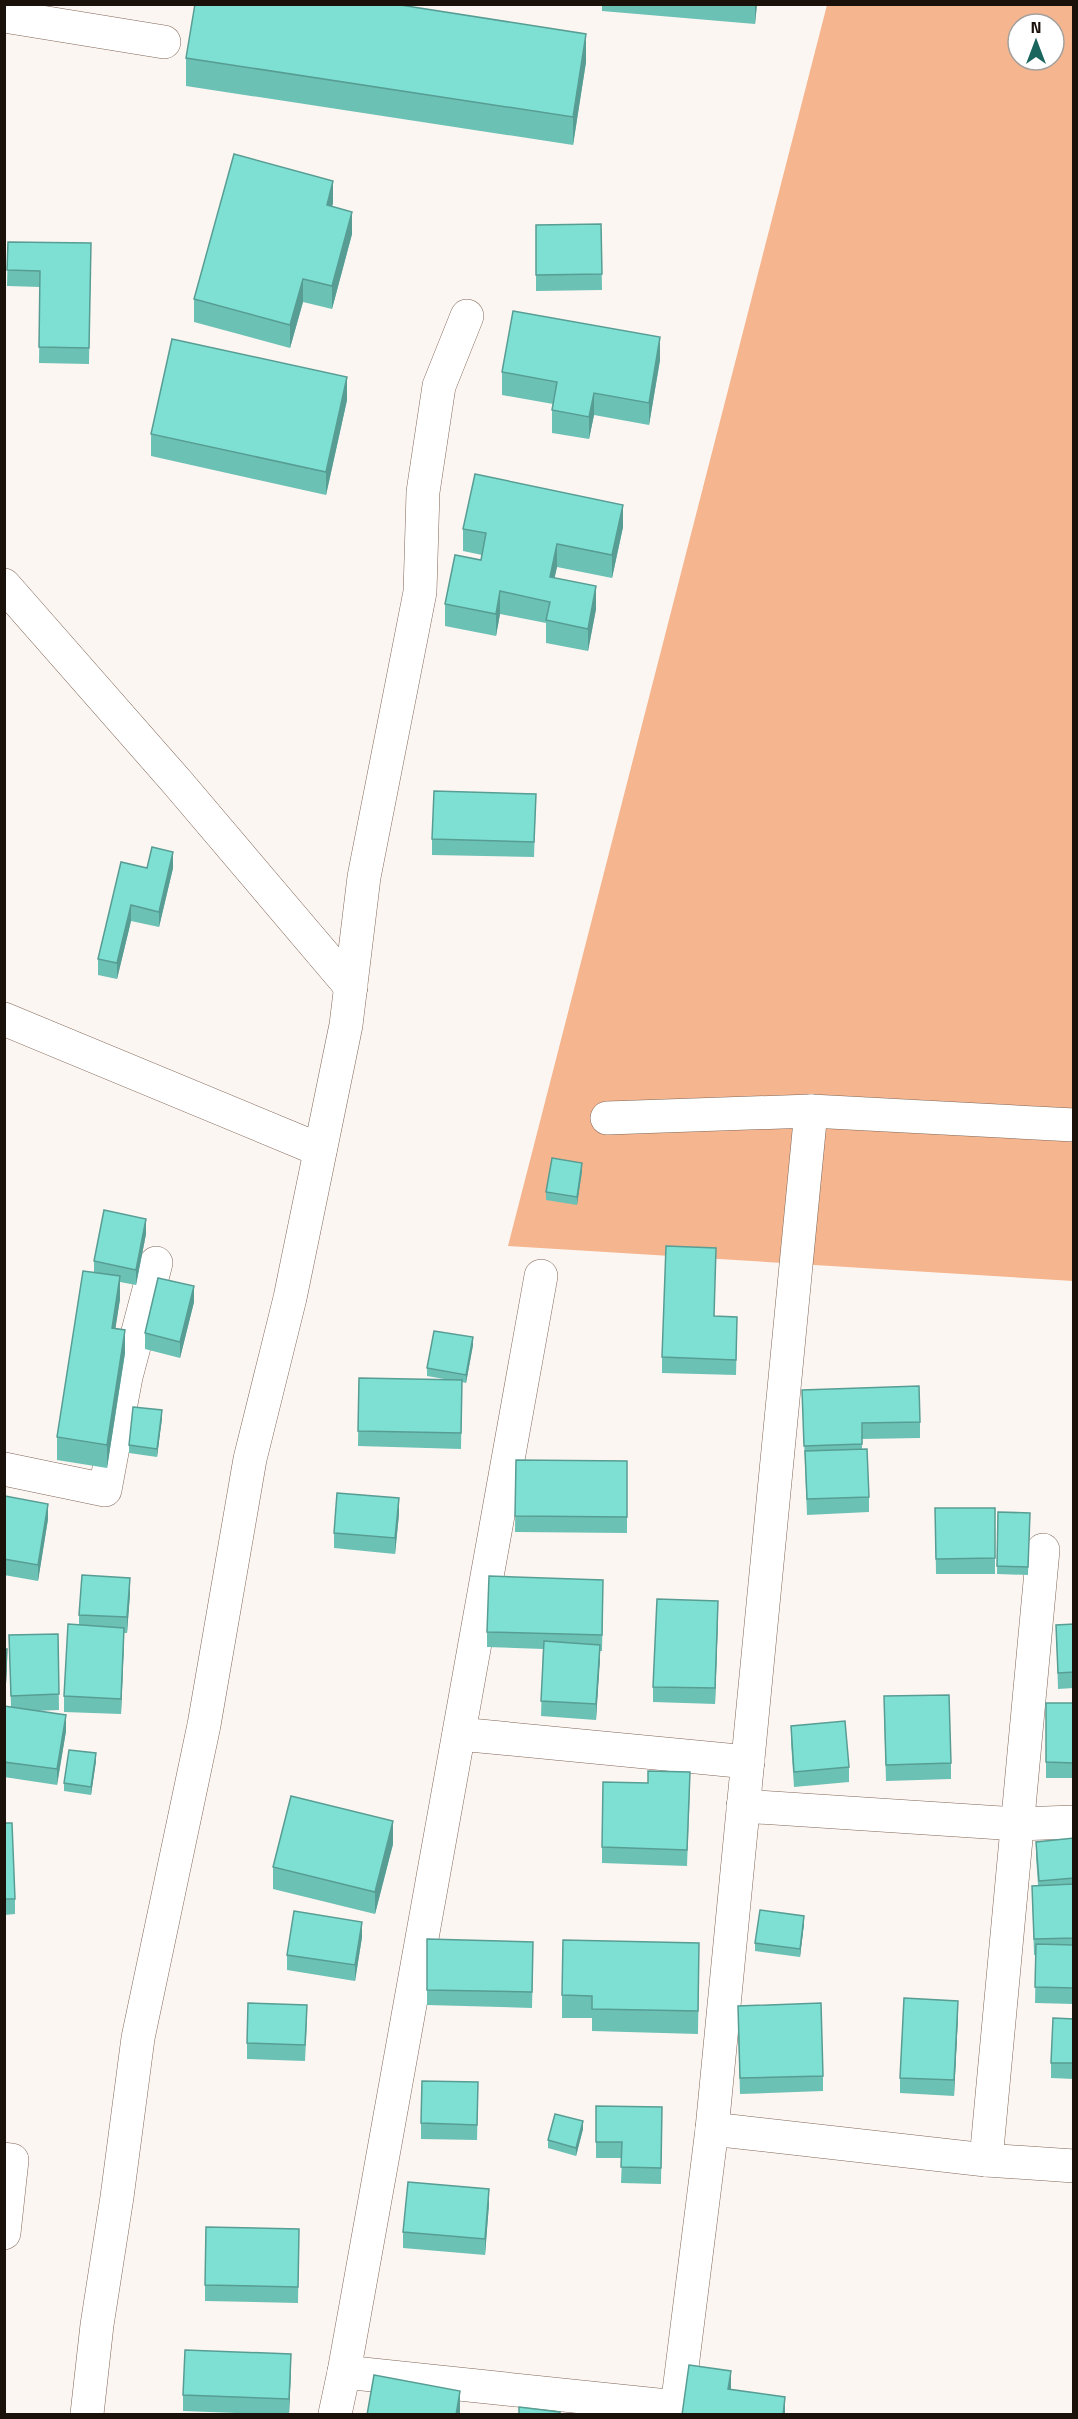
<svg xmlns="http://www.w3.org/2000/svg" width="1078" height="2419" font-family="'Titillium Web',sans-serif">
<rect width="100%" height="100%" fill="#fcf6f2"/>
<path fill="#f5b58e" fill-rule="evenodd" d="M827 5H1073V1281L508 1246ZM1018 24H1054V60H1018Z"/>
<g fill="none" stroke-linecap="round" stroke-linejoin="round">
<g stroke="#816758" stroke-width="34">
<g id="minor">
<polyline points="4,16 164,42"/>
<polyline points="4,585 177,782 351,987"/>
<polyline points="4,1019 320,1150"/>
<polyline points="607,1118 811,1111 1074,1125"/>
<polyline points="4,1469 105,1490 126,1377 156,1263"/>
<polyline points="459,1734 748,1762"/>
<polyline points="743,1806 1017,1824 1074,1822"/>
<polyline points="712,2129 811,1111"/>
<polyline points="4,2159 12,2160 4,2233"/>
<polyline points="986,2160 1043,1550"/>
<polyline points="344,2372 541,1276"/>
<polyline points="87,2414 97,2325 117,2197 138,2038 204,1725 250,1459 290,1298 346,1025 364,877 420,592 423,492 439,386 467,316"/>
<polyline points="335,2414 344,2372 677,2407 712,2129 986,2160 1074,2166"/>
</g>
</g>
<use href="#minor" stroke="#fff" stroke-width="33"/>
</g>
<g fill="#6cc1b5">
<polygon points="602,4 757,4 755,24 602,11"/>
<polygon points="186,58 586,62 573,145 186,86"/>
<polygon points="333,203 332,206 352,234 332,309 303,302 290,348 194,322 194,299"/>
<polygon points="601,224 602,290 536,291 536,225"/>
<polygon points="8,242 91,243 89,364 39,363 40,287 7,286"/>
<polygon points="660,360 649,425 594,415 589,439 552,433 552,410 553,404 502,395 502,372"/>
<polygon points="347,400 326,495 151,456 151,434"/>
<polygon points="623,527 612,578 557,567 554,578 596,609 588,651 546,643 546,623 500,614 496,636 445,626 445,604 481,560 482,555 463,551 463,529"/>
<polygon points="536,794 534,857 432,855 432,839"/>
<polygon points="147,868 173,868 159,927 131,921 117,979 98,975 98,959"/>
<polygon points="582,1171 577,1205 546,1200 546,1192"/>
<polygon points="146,1234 136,1285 120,1282 120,1299 115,1329 125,1353 107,1468 57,1460 57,1437 94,1272 94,1261"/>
<polygon points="194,1302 180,1358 145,1349 145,1333"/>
<polygon points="714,1316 737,1332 736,1375 662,1373 662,1357"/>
<polygon points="473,1345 466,1383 462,1382 461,1449 358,1446 359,1378 450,1380 427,1376 427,1368"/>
<polygon points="802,1390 920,1422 920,1438 862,1439 862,1449 869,1497 869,1512 807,1515"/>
<polygon points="162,1418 157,1457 129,1453 129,1445"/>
<polygon points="516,1460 627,1461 627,1533 515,1532"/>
<polygon points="4,1498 48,1519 38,1581 4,1575"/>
<polygon points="935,1508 995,1508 995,1574 936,1574"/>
<polygon points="998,1512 1030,1513 1028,1575 997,1574"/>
<polygon points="399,1514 395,1554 334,1548 334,1533"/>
<polygon points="130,1594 127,1633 124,1633 121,1714 64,1712 64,1696 79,1625 79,1615"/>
<polygon points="603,1596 602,1651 600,1651 596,1720 541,1716 543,1649 487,1647 487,1632"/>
<polygon points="718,1617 715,1704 653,1702 653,1687"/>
<polygon points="1074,1624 1074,1688 1058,1689 1056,1625"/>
<polygon points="58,1634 59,1710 35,1711 66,1731 57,1785 4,1777 4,1706 11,1707 9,1635"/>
<rect x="1046" y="1703" width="28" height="75"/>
<polygon points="884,1712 951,1763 951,1779 886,1781"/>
<polygon points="791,1726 849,1767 849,1782 794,1787 791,1742"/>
<polygon points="96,1761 91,1795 64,1791 64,1783"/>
<polygon points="690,1787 687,1866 602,1863 602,1847"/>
<polygon points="4,1823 15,1899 15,1914 4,1915"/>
<polygon points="1074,1838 1074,2004 1035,2003 1036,1955 1034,1955 1032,1886 1038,1885 1036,1857 1036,1842"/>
<polygon points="393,1844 375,1914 273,1889 273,1867"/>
<polygon points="804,1924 800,1957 755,1951 755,1943"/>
<polygon points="362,1937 355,1981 287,1970 287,1955"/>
<polygon points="427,1939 533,1957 532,2008 427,2005"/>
<polygon points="699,1965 698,2034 592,2031 592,2018 562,2018 562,1995"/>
<polygon points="958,2016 954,2096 900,2093 900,2078"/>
<polygon points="1074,2019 1074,2079 1051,2078 1051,2063"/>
<polygon points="307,2021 305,2061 247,2059 247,2043"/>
<polygon points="738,2021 823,2076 823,2091 740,2094"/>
<polygon points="478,2098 477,2140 421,2139 421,2123"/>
<polygon points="596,2106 662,2107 661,2184 621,2183 622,2158 596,2158"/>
<polygon points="583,2129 576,2156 548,2148 548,2140"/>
<polygon points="489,2204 485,2255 403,2248 403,2232"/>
<polygon points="299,2229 298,2303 205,2301 205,2285"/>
<polygon points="291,2370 289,2415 183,2411 183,2395"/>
</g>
<g fill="#589d94">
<polygon points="755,4 757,4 755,24"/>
<polygon points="586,34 586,62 573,145 573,117"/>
<polygon points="333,181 333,203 327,227 327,205"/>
<polygon points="352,212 352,234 332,309 332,286"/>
<polygon points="303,279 303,302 290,348 290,325"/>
<polygon points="660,337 660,360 649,425 649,403"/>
<polygon points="347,377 347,400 326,495 326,472"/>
<polygon points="594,393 594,415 589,439 589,417"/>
<polygon points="623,505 623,527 612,578 612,555"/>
<polygon points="557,544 557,567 550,599 550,577"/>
<polygon points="596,586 596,609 588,651 588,629"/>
<polygon points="500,591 500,614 496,636 496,614"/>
<polygon points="173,852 173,868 159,927 159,912"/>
<polygon points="131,905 131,921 117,979 117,963"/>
<polygon points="582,1163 582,1171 577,1205 577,1197"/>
<polygon points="146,1219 146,1234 136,1285 136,1270"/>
<polygon points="120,1276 120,1299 112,1351 112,1328"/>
<polygon points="194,1286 194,1302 180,1358 180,1342"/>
<polygon points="125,1330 125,1353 107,1468 107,1445"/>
<polygon points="473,1337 473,1345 466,1383 466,1375"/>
<polygon points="162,1410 162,1418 157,1457 157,1449"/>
<polygon points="399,1498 399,1514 395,1554 395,1538"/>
<polygon points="48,1504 48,1519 38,1581 38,1565"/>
<polygon points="130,1578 130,1594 127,1633 127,1617"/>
<polygon points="718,1601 718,1617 715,1704 715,1688"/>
<polygon points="124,1628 124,1643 121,1714 121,1699"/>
<polygon points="600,1645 600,1660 596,1720 596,1704"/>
<polygon points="7,1649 7,1665 5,1704 5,1688"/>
<polygon points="66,1715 66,1731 57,1785 57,1769"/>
<polygon points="96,1753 96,1761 91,1795 91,1787"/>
<polygon points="393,1821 393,1844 375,1914 375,1892"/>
<polygon points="804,1916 804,1924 800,1957 800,1949"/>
<polygon points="362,1922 362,1937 355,1981 355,1965"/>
<polygon points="958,2001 958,2016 954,2096 954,2080"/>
<polygon points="583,2121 583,2129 576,2156 576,2148"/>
<polygon points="489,2189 489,2204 485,2255 485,2239"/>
<polygon points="291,2354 291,2370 289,2415 289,2399"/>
<polygon points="731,2371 731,2393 728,2389"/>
<polygon points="460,2391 460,2415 456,2415"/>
<polygon points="785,2397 785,2415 783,2415"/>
</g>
<g fill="#7ee0d3" stroke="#589d94" stroke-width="1.5">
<polygon points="195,4 394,4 586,34 573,117 186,58"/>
<polygon points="234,154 333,181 327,205 352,212 332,286 303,279 290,325 194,299"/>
<polygon points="601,224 602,274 536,275 536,225"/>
<polygon points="8,242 91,243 89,348 39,347 40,271 7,270"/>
<polygon points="513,311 660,337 649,403 594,393 589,417 552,410 557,382 502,372"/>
<polygon points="172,339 347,377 326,472 151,434"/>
<polygon points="475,474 623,505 612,555 557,544 550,577 596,586 588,629 546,620 550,602 500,591 496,614 445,604 455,555 481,560 486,533 463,529"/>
<polygon points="434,791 536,794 534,842 432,839"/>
<polygon points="152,847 173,852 159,912 131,905 117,963 98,959 121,862 147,868"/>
<polygon points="552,1158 582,1163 577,1197 546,1192"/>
<polygon points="104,1210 146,1219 136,1270 94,1261"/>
<polygon points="666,1246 716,1248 714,1316 737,1317 736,1360 662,1357"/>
<polygon points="83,1271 120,1276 112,1328 125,1330 107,1445 57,1437"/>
<polygon points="158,1278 194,1286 180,1342 145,1333"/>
<polygon points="434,1331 473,1337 466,1375 427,1368"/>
<polygon points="359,1378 462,1380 461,1433 358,1431"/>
<polygon points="919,1386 920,1422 862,1423 862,1444 804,1446 802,1390"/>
<polygon points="133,1407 162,1410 157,1449 129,1445"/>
<polygon points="867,1449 869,1497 807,1499 805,1451"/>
<polygon points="516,1460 627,1461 627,1517 515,1516"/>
<polygon points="337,1493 399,1498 395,1538 334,1533"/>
<polygon points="5,1496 48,1504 38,1565 4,1559"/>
<polygon points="935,1508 995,1508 995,1558 936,1559"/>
<polygon points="998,1512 1030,1513 1028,1567 997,1566"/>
<polygon points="82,1575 130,1578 127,1617 79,1615"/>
<polygon points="489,1576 603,1580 602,1635 487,1632"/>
<polygon points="657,1599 718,1601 715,1688 653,1687"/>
<polygon points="68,1624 124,1628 121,1699 64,1696"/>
<polygon points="1074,1624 1074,1672 1058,1673 1056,1625"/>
<polygon points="58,1634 59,1694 11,1696 9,1635"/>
<polygon points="544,1641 600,1645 596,1704 541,1701"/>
<polygon points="4,1649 7,1649 5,1688 4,1688"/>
<polygon points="949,1695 951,1763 886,1765 884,1696"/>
<polygon points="1046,1703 1074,1703 1074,1763 1046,1762"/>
<polygon points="4,1706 66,1715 57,1769 4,1762"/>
<polygon points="845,1721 849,1767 794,1772 791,1726"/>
<polygon points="69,1750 96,1753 91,1787 64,1783"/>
<polygon points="648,1771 690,1772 687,1850 602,1847 603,1782 648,1783"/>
<polygon points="291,1796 393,1821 375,1892 273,1867"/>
<polygon points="4,1823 12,1823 15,1899 4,1899"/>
<polygon points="1074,1838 1074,1878 1039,1881 1036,1842"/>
<polygon points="1074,1884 1074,1938 1034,1939 1032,1886"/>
<polygon points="760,1910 804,1916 800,1949 755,1943"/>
<polygon points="294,1911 362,1922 355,1965 287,1955"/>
<polygon points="427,1939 533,1942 532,1992 427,1990"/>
<polygon points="563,1940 699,1943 698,2011 592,2009 592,1996 562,1995"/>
<polygon points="1036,1944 1074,1945 1074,1988 1035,1987"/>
<polygon points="904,1998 958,2001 954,2080 900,2078"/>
<polygon points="248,2003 307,2005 305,2045 247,2043"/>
<polygon points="821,2003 823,2076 740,2078 738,2006"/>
<polygon points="1053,2018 1074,2019 1074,2063 1051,2063"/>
<polygon points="422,2081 478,2082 477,2125 421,2123"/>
<polygon points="596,2106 662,2107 661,2168 621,2167 622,2142 596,2142"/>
<polygon points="555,2114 583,2121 576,2148 548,2140"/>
<polygon points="408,2182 489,2189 485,2239 403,2232"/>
<polygon points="206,2227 299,2229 298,2287 205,2285"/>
<polygon points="185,2350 291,2354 289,2399 183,2395"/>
<polygon points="689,2365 731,2371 728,2389 785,2397 783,2415 682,2415"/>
<polygon points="374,2375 460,2391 456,2415 367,2415"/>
<polygon points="519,2407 560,2412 560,2415 519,2415"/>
</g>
<rect width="1078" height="2419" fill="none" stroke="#1b110b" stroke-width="12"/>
<g transform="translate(1036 42)"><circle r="28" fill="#ffffff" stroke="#a4a09d" stroke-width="1.5"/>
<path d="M0-4.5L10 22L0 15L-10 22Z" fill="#1a655d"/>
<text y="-9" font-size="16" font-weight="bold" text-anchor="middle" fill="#1b110b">N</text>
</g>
</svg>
